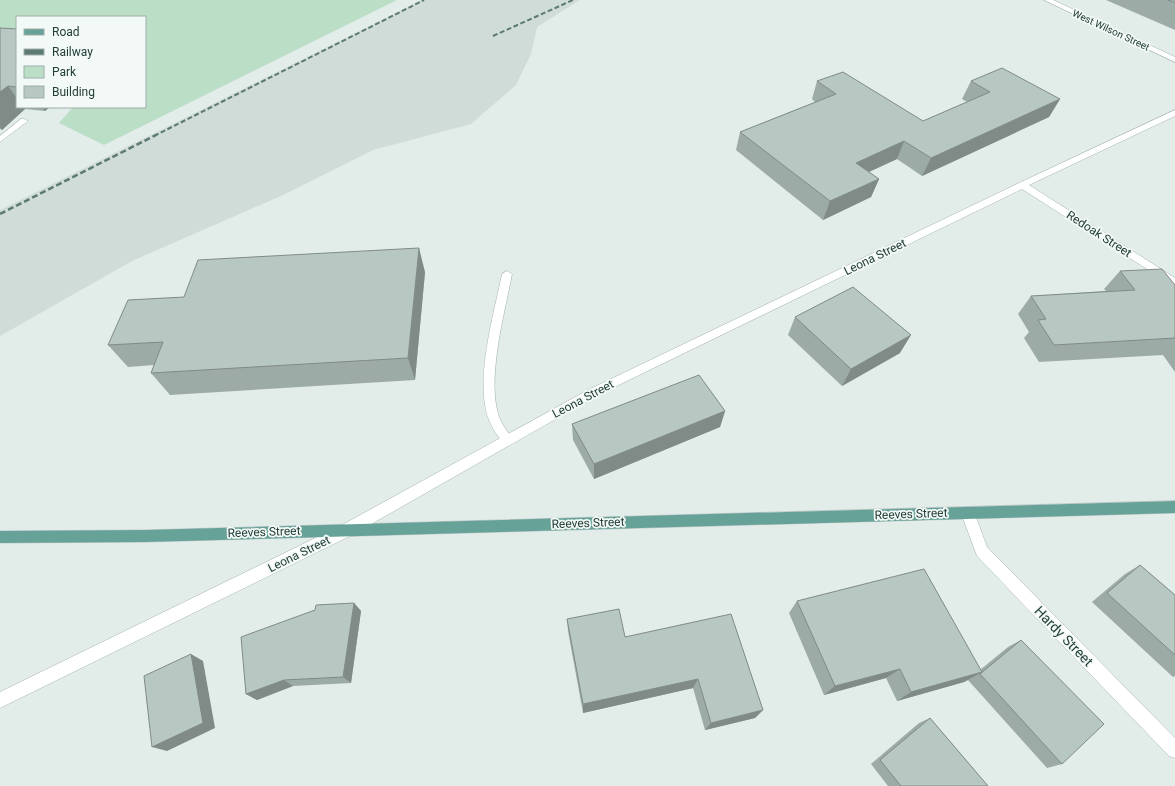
<svg xmlns="http://www.w3.org/2000/svg" width="1175" height="786" font-family="Roboto,sans-serif">
<rect width="100%" height="100%" fill="#e2ece9"/>
<polygon fill="#d0dcd8" points="422,0 580,0 537,27 531,54 516,85 471,124 373,150 283,195 132,261 0,336 0,210"/>
<polygon fill="#bbdec7" points="0,0 397,0 104,145 59,123 73,107 145,107 145,17 17,17 17,44 0,42"/>
<g fill="none" stroke-linecap="round" stroke-linejoin="round">
<g stroke="#a5b4b1" stroke-width="1">
<g id="lane">
<polygon points="21,119 24,119 28,121 0,142 0,136"/>
<path d="M507 271 512 274C505 312 485 383 500 419 503 427 509 433 513 440L511 443 507 445 503 443C498 436 492 428 489 420 474 381 494 314 502 274Z"/>
</g>
</g>
<g stroke="#a5b4b1" stroke-width="1">
<g id="street">
<polygon points="1044,0 1053,0 1175,57 1175,62"/>
<polygon points="1175,110 1175,116 1029,185 1175,278 1175,287 1022,189 596,396 352,535 0,708 0,692 342,525 588,390 1019,183"/>
<polygon points="968,507 973,509 987,547 1175,738 1175,758 1169,756 977,556 961,513 963,509"/>
</g>
</g>
<g stroke="#c1c9c8" stroke-width="1">
<polygon id="primary" points="1175,501 1175,513 146,542 0,543 0,531 146,530"/>
</g>
<use href="#lane" fill="#fff" fill-rule="evenodd"/>
<use href="#street" fill="#fff" fill-rule="evenodd"/>
<use href="#primary" fill="#66a298" fill-rule="evenodd"/>
<g stroke="#5c7974" stroke-width="2" stroke-dasharray="5 2.5" stroke-linecap="butt">
<polyline points="493,36 573,0"/>
<polyline points="154,136 424,0"/>
</g>
<polyline stroke="#5c7974" stroke-width="2.5" stroke-dasharray="6 3" stroke-linecap="butt" points="0,214 156,135"/>
</g>
<g fill="#9daba7">
<polygon points="1106,0 1175,0 1175,30"/>
<polygon points="0,28 17,29 17,107 50,107 45,111 25,109 2,130 0,129"/>
<polygon points="817,81 923,121 967,102 962,99 971,81 1060,99 1049,117 922,176 897,159 869,172 879,179 871,197 823,220 736,150 740,132 815,102 812,99"/>
<polygon points="1120,271 1175,285 1175,372 1163,355 1039,362 1024,338 1029,332 1018,314 1031,296 1106,291 1104,289"/>
<polygon points="425,272 415,380 170,395 151,373 154,365 128,367 108,345 184,297"/>
<polygon points="795,317 900,353 842,386 788,335"/>
<polygon points="725,411 720,427 594,479 573,440 572,424"/>
<polygon points="1140,565 1175,595 1175,676 1173,677 1092,602 1125,574"/>
<polygon points="797,601 980,670 1008,647 1021,640 1062,764 1047,768 968,680 970,679 964,682 897,701 886,678 824,695 789,613"/>
<polygon points="354,603 361,611 351,683 293,686 257,700 246,694"/>
<polygon points="567,619 625,637 763,710 755,718 705,730 693,688 583,713 568,631"/>
<polygon points="930,718 988,786 888,786 871,764 919,723"/>
</g>
<g fill="#808b88">
<polygon points="8,86 17,98 17,107 23,107 25,109 2,130 0,127 0,92"/>
<polygon points="1060,99 1049,117 922,176 931,158"/>
<polygon points="42,107 50,107 45,111"/>
<polygon points="904,141 897,159 849,181 856,163"/>
<polygon points="879,179 871,197 823,220 830,201"/>
<polygon points="419,248 425,272 415,380 408,358"/>
<polygon points="911,335 900,353 842,386 851,369"/>
<polygon points="725,411 720,427 594,479 594,464"/>
<polygon points="354,603 361,611 351,683 343,677"/>
<polygon points="191,654 203,661 215,728 167,751 152,747"/>
<polygon points="900,669 886,678 824,695 835,686"/>
<polygon points="982,672 964,682 897,701 911,692"/>
<polygon points="698,679 693,688 583,713 583,704"/>
<polygon points="284,680 293,686 257,700 246,694"/>
<polygon points="763,710 755,718 705,730 711,723"/>
</g>
<g fill="#b7c7c2" stroke="#808b88">
<polygon points="1168,0 1175,0 1175,3"/>
<polygon points="0,28 17,29 17,87 8,86 0,92"/>
<polygon points="1002,68 1060,99 931,158 904,141 856,163 879,179 830,201 740,132 836,94 817,81 843,72 923,121 990,92 971,81"/>
<polygon points="419,248 408,358 151,373 163,342 108,345 128,300 184,297 198,260"/>
<polygon points="1162,269 1175,285 1175,338 1054,345 1038,320 1046,319 1031,296 1135,290 1120,271"/>
<polygon points="853,287 911,335 851,369 795,317"/>
<polygon points="699,375 725,411 594,464 572,424"/>
<polygon points="1140,565 1175,595 1175,655 1107,593"/>
<polygon points="924,569 982,672 911,692 900,669 835,686 797,601"/>
<polygon points="354,603 343,677 284,680 246,694 241,637 315,610 316,605"/>
<polygon points="619,609 625,637 731,614 763,710 711,723 698,679 583,704 567,619"/>
<polygon points="1021,640 1104,724 1062,764 980,674"/>
<polygon points="191,654 203,723 152,747 144,676"/>
<polygon points="930,718 988,786 901,786 880,760"/>
</g>
<g text-anchor="middle" dominant-baseline="central" stroke-width="3.5" stroke-linejoin="round" paint-order="stroke">
<g font-size="10" fill="#223e39" stroke="#f3f9f6">
<text transform="translate(1111 30) rotate(25)">West Wilson Street</text>
</g>
<g font-size="12" fill="#223e39" stroke="#f3f9f6">
<text transform="translate(1099 234) rotate(33)">Redoak Street</text>
<text transform="translate(875 257) rotate(-26)">Leona Street</text>
<text transform="translate(583 399) rotate(-28)">Leona Street</text>
<text transform="translate(911 514) rotate(-2)">Reeves Street</text>
<text transform="translate(588 523) rotate(-2)">Reeves Street</text>
<text transform="translate(264 532) rotate(-2)">Reeves Street</text>
<text transform="translate(299 554) rotate(-26)">Leona Street</text>
</g>
<g font-size="14" fill="#223e39" stroke="#f3f9f6">
<text transform="translate(1064 636) rotate(46)">Hardy Street</text>
</g>
</g>
<rect x="16" y="16" width="130" height="92" fill="#f3f9f6" stroke="#9faeaa"/>
<rect x="24" y="29" width="20" height="6" fill="#66a298" stroke="#9faeaa"/>
<text x="52" y="36" font-size="12" fill="#223e39">Road</text>
<rect x="24" y="49" width="20" height="6" fill="#5c7974" stroke="#9faeaa"/>
<text x="52" y="56" font-size="12" fill="#223e39">Railway</text>
<rect x="24" y="66" width="20" height="12" fill="#bbdec7" stroke="#9faeaa"/>
<text x="52" y="76" font-size="12" fill="#223e39">Park</text>
<rect x="24" y="86" width="20" height="12" fill="#b7c7c2" stroke="#9faeaa"/>
<text x="52" y="96" font-size="12" fill="#223e39">Building</text>
</svg>
